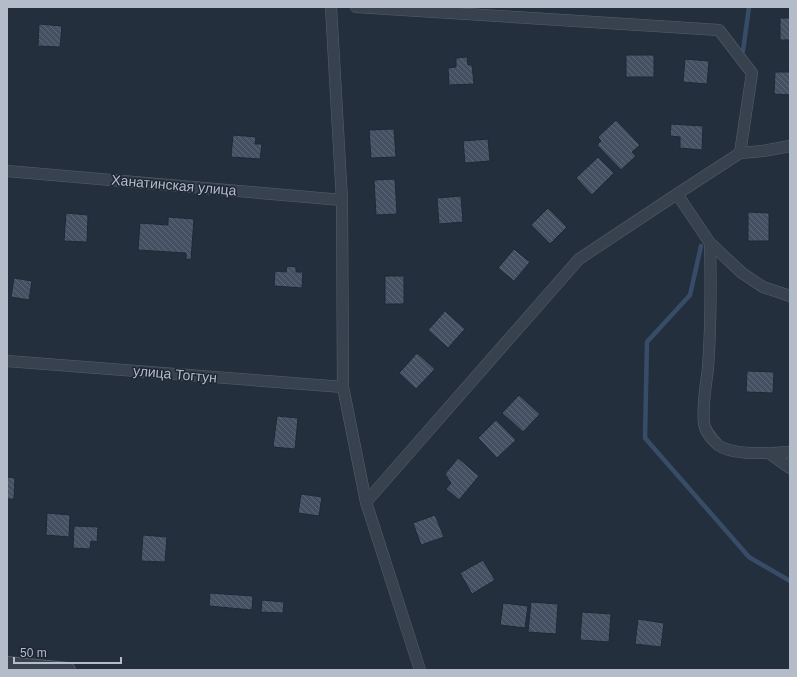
<svg xmlns="http://www.w3.org/2000/svg" width="797" height="677" font-family="Arial,sans-serif">
<defs>
<pattern id="building-back-hatch" width="6" height="6" patternUnits="userSpaceOnUse"><rect width="6" height="6" fill="#455162"/><path d="M-1 5l2 2M0 0l6 6M5-1l2 2" fill="none" stroke="#5d6877"/></pattern>
</defs>
<rect width="100%" height="100%" fill="#242f3e"/>
<g fill="none" stroke-linecap="round" stroke-linejoin="round">
<g stroke="#394c67" stroke-width="4.5">
<polyline points="743,51 749,7"/>
<polyline points="701,246 690,295 647,342 645,438 749,557 790,581"/>
</g>
</g>
<g fill="url(#building-back-hatch)" stroke="#1f2835">
<rect x="780" y="18" width="10" height="22"/>
<polygon points="39,24 62,26 60,47 38,46"/>
<rect x="626" y="55" width="28" height="22"/>
<polygon points="467,57 468,65 472,65 474,84 449,85 448,68 456,67 456,58"/>
<polygon points="685,59 709,61 707,84 683,82"/>
<polygon points="775,72 790,72 790,95 774,94"/>
<polygon points="616,120 640,145 632,152 636,156 621,170 597,145 601,141 598,137"/>
<polygon points="671,124 703,126 702,150 680,148 680,137 670,136"/>
<polygon points="394,129 396,157 371,158 369,130"/>
<polygon points="233,135 256,137 255,144 262,144 260,159 231,157"/>
<polygon points="488,139 490,161 465,163 463,141"/>
<polygon points="598,157 614,173 592,195 576,178"/>
<polygon points="395,179 397,214 376,215 374,180"/>
<polygon points="461,196 463,222 439,224 437,198"/>
<polygon points="548,208 567,227 550,244 531,225"/>
<polygon points="748,212 769,213 769,241 748,241"/>
<polygon points="66,213 88,215 87,242 64,241"/>
<polygon points="168,217 194,219 191,260 186,259 186,253 138,250 140,223 168,225"/>
<polygon points="514,249 530,262 514,281 498,268"/>
<polygon points="287,266 296,267 296,272 303,272 302,288 274,286 275,271 286,272"/>
<rect x="385" y="276" width="19" height="28"/>
<polygon points="14,278 32,281 29,300 11,297"/>
<polygon points="445,311 465,329 448,348 428,330"/>
<polygon points="417,353 435,369 416,389 399,373"/>
<polygon points="747,371 774,372 773,393 746,392"/>
<polygon points="519,395 540,414 523,432 502,413"/>
<polygon points="277,416 298,418 295,449 273,447"/>
<polygon points="496,420 516,440 497,458 478,438"/>
<polygon points="458,458 479,476 459,500 446,489 451,483 445,474"/>
<polygon points="7,477 15,478 14,499 7,499"/>
<polygon points="301,494 322,497 319,516 298,513"/>
<polygon points="47,513 70,515 69,537 46,535"/>
<polygon points="435,515 444,537 421,545 413,523"/>
<polygon points="74,526 98,527 97,542 91,541 90,549 73,548"/>
<polygon points="143,535 167,537 165,562 141,561"/>
<polygon points="483,560 495,580 472,594 460,573"/>
<polygon points="210,593 253,596 252,610 209,606"/>
<polygon points="262,600 284,602 283,613 261,612"/>
<polygon points="531,602 558,604 556,634 528,632"/>
<polygon points="503,603 528,606 525,628 500,625"/>
<polygon points="582,612 611,614 609,642 580,640"/>
<polygon points="638,619 664,623 661,647 635,644"/>
</g>
<g fill="none" stroke-linecap="round" stroke-linejoin="round">
<g stroke="#565f6c" stroke-width="12">
<g id="minor">
<polyline points="331,7 342,200 343,387 366,502 420,670"/>
<polyline points="356,7 719,30 752,73 740,153"/>
<polyline points="7,171 342,200"/>
<polyline points="677,194 710,243 742,273 763,287 790,296"/>
<path d="M710 243C711 285 711 327 708 368 706 386 702 404 704 423 705 432 712 439 718 445 733 456 772 453 790 452"/>
<polyline points="7,361 343,387"/>
<polyline points="769,453 790,468"/>
<polyline points="366,502 579,259 677,194 740,153 763,151 790,146"/>
</g>
</g>
<g stroke="#565f6c" stroke-width="16">
<polyline id="tertiary" points="7,664 68,670"/>
</g>
<use href="#minor" stroke="#38414e" stroke-width="11"/>
<use href="#tertiary" stroke="#38414e" stroke-width="14"/>
</g>
<g text-anchor="middle" dominant-baseline="central" stroke-width="3" stroke-linejoin="round" paint-order="stroke">
<g font-size="14" fill="#b4bcc9" stroke="#1d2633">
<text transform="translate(174 185) rotate(5)">Ханатинская улица</text>
<text transform="translate(175 374) rotate(5)">улица Тогтун</text>
</g>
</g>
<rect width="797" height="677" fill="none" stroke="#b4bcc9" stroke-width="16"/>
<path d="M14 657v6h107v-6" fill="none" stroke="#b4bcc9" stroke-width="2"/>
<text x="20" y="657" font-size="12" fill="#b4bcc9" stroke="#1d2633" stroke-width="3" paint-order="stroke">50 m</text>
</svg>
